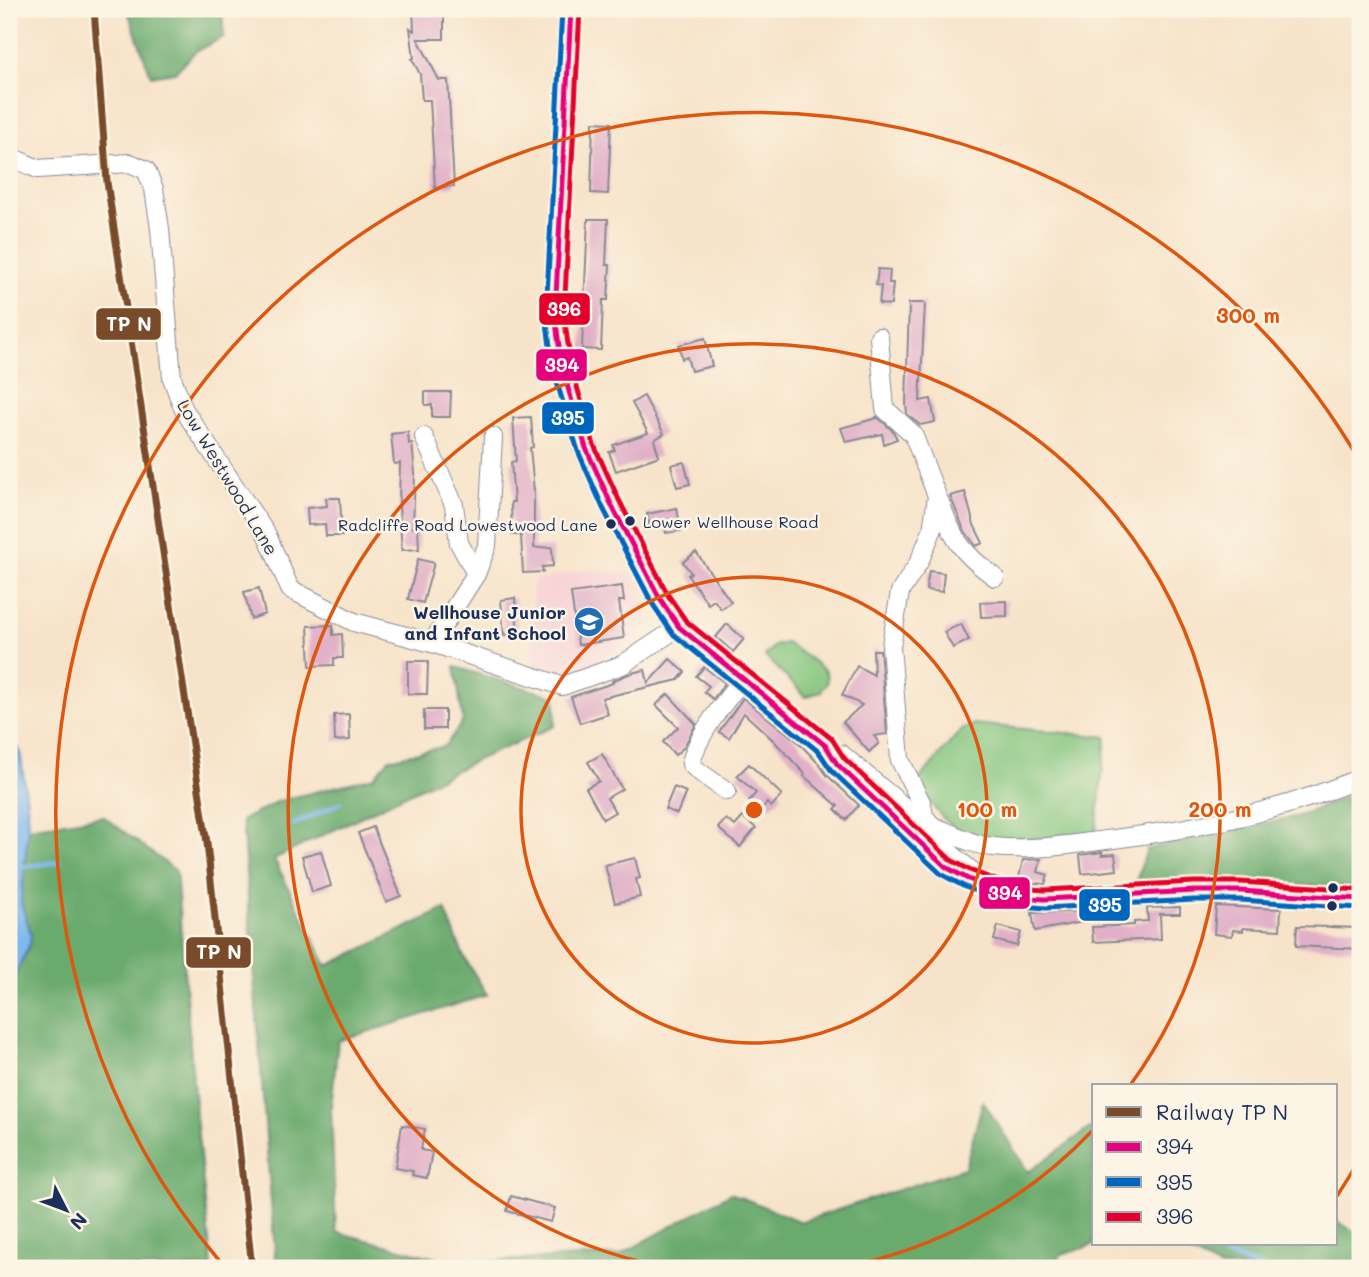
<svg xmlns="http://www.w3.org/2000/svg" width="1369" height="1277" font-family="Mali,sans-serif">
<rect width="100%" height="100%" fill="#fcf5e5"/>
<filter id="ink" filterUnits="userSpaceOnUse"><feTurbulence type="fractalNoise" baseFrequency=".0143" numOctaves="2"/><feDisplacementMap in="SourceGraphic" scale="14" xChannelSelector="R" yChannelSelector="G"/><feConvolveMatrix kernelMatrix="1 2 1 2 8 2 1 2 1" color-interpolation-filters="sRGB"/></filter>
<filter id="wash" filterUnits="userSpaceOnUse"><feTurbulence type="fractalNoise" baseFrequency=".00686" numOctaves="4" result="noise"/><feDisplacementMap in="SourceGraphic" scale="28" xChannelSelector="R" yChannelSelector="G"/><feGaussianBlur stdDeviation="1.57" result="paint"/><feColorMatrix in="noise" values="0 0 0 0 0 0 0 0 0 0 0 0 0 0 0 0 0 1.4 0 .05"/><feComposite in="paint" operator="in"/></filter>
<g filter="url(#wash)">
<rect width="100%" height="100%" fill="#f7e3c9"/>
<polygon fill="#f7cfd4" points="584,570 630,573 636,581 645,613 645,626 635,639 582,674 555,672 532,666 533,581"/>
<g fill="#84c57e" stroke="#507a6e" stroke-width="2">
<path d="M786 643C800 653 814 660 826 672L827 683 821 691 806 697 765 656 774 646Z"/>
<path d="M974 724 1106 737 1096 832C1056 836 985 851 951 825 936 813 927 798 918 781L960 731Z"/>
</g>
<g fill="#6baa6d" stroke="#436c66" stroke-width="2">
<polygon points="127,9 222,9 224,37 196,51 175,72 151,76"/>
<polygon points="455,667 556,697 555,726 481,758 274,859 327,966 445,909 463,955 487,995 338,1041 331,1108 336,1232 455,1263 620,1255 731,1193 801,1222 965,1168 983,1101 1028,1172 1090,1128 1094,1127 1094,1244 1098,1244 1061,1254 1055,1268 276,1268 242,820 279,801 374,777 389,759 445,746 463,721"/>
<polygon points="1360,791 1360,887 1135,884 1147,849 1299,816"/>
<polygon points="103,816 176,871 196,1117 212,1268 9,1268 9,1032 17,970 30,944 31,934 21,903 28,828"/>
<polygon points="1336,1220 1360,1236 1360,1268 1220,1268 1172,1244 1336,1244"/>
</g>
<polygon fill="#7eb8ef" stroke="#4c74a6" stroke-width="2" points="9,739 20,751 27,803 28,828 21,903 31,934 30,944 17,970 9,1032"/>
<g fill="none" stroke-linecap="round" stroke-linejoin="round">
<g stroke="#7eb8ef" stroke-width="4.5">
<polyline points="294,824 340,803"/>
<polyline points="19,867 60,862"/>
<polyline points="1193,1244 1262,1268"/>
</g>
</g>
<g id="blocks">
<g fill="#e1b0c8">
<polygon points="413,9 444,9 444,39 418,39 439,80 448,80 454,186 435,188 430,100 422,100 420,74 412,59 414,58 410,28 414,31"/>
<polygon points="593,122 611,123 608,194 591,193"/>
<polygon points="588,219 608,219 606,265 610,265 608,300 603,300 601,350 582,349"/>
<polygon points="878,269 890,270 889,283 893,283 891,305 879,304 881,286 876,285"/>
<polygon points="909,303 925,303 920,401 931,399 935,422 920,425 907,414 906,404"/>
<polygon points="705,338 712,366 691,371 687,357 682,359 679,345"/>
<polygon points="425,392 451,392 450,417 432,417 432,405 425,405"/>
<polygon points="644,396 664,434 654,440 659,456 616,471 609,452 615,450 613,445 648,433 632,403"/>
<polygon points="876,416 893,431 897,439 884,444 882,434 846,442 841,428 877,418"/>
<polygon points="531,417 533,447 530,448 534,491 534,548 552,547 553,566 542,567 543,572 523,573 521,535 512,535 511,502 514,502 511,462 516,461 513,418"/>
<polygon points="408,432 409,444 412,443 415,473 413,528 418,527 419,549 402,550 399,507 400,463 394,464 391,434"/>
<polygon points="684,462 690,484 677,487 671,465"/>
<polygon points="965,492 974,525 983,543 976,546 964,530 950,496"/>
<polygon points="326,498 340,498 342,536 326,536 325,524 308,525 307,508 327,506"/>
<polygon points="677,508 681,531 666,533 665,525 650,528 647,514"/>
<polygon points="696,552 731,602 721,609 714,600 708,604 688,575 691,573 683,562"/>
<polygon points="418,559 434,563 423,603 408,599"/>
<polygon points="929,571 944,573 942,592 926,590"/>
<polygon points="622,586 624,601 619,601 624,638 578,645 571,593"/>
<polygon points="259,588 265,614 251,619 244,592"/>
<polygon points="515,598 518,634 504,635 501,600"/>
<polygon points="1007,601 1007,616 981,617 980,602"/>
<polygon points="727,624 744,639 733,652 716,637"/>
<polygon points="961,624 969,640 953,648 944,632"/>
<polygon points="333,625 333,635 342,634 343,658 334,658 334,665 310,666 308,626"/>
<polygon points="873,650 880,650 887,734 874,736 879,743 869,752 843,722 862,705 842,695 857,666 874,675"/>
<polygon points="670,659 685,672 678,680 602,698 608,714 580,723 571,697 613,683 612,681 631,673 645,670 648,683"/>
<polygon points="408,661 428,661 427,694 408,694"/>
<polygon points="704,667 725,683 713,699 704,692 709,686 696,676"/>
<polygon points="668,694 696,724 684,747 675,755 663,742 678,727 656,705"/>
<polygon points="743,698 798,742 819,764 827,775 859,805 846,820 835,809 838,806 804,776 805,774 774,741 744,713 729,738 719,732"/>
<rect x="424" y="710" width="21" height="19"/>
<polygon points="349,714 350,740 335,741 334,715"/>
<polygon points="602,754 622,789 607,798 615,812 603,819 586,788 599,781 588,762"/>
<polygon points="749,764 782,795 771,807 767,803 760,811 749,801 756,793 737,776"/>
<polygon points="674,787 686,792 677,814 665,809"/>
<polygon points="743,817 756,828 740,847 718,828 726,819 735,826"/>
<polygon points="373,827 401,896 386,902 358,833"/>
<polygon points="321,851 331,886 312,892 302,856"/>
<polygon points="1102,852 1102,855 1115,854 1117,870 1082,874 1080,855"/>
<polygon points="635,858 640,878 636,879 640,897 615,903 605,865"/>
<polygon points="1041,859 1038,872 1048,875 1045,884 1018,882 1023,860"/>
<polygon points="1216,906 1281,909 1280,930 1243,928 1243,931 1233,930 1232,936 1214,934"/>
<polygon points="1180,907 1180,914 1160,914 1161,939 1093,942 1092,927 1134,925 1134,922 1148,921 1147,908"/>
<polygon points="1098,911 1099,919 1035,931 1032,913"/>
<polygon points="998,926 1021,932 1017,946 994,940"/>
<polygon points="1297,926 1360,928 1360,949 1296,946"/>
<polygon points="402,1125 425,1129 421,1150 432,1152 427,1178 412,1175 413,1171 395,1168"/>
<polygon points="511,1196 555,1208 551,1222 507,1211"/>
</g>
</g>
</g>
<g filter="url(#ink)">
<use href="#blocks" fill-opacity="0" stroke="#898994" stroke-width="2"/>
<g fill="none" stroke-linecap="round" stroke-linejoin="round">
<g stroke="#898994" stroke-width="20">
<g id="street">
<polyline points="9,156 38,169 130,163 146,170 154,189 160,229 172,378 184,410 267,535 290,589 354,622 432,643 562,686 622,665 679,627"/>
<polyline points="879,337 885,409 913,434 937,496 932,531 919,562 900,592 891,646 900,760 922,804 924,816"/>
<polyline points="424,437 454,505 459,543 476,574 432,643"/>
<path d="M939 500C953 539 961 553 995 577"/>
<polyline points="476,574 487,546 493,437"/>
<path d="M841 754 910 812C938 820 927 827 941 843 951 856 968 867 980 878"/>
<path d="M727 791C718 785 695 770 691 764 696 737 725 700 743 680"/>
<path d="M933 826C953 834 972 845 993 847 1031 851 1068 845 1106 840 1193 829 1279 813 1360 778"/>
</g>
</g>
<g stroke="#898994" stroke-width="27">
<polyline id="secondary" points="571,9 555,315 562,368 586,448 611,504 660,599 679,627 826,746 837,764 946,867 968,879 1015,897 1045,899 1194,891 1241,891 1360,899"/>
</g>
<use href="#street" stroke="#fff" stroke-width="18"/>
<use href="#secondary" stroke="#fae7c3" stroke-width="24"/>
<g stroke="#fcf5e5" stroke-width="10">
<polyline id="bus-1" points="571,9 555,315 562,368 586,448 611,504 660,599 679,627 826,746 837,764 946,867 968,879 1015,897 1045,899 1194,891 1241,891 1360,899"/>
</g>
<g stroke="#fcf5e5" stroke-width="10">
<polyline id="bus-2" points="562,9 546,315 553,370 578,451 603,508 652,603 672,633 819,752 831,770 941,874 965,887 1013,905 1045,908 1194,900 1241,900 1359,908"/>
</g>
<g stroke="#fcf5e5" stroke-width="10">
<polyline id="bus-3" points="580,9 564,315 571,366 594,445 619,500 668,595 686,621 832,739 844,758 951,860 972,871 1017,888 1045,890 1194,882 1241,882 1360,890"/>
</g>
<use href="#bus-1" stroke="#e5007d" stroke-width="5"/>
<use href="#bus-2" stroke="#0065bd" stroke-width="5"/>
<use href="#bus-3" stroke="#e4002b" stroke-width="5"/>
<g stroke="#fcf5e5" stroke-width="12">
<polyline id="rail-1" points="94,9 107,182 207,843 252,1268"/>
</g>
<use href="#rail-1" stroke="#7a4b2a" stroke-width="7"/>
</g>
</g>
<g fill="none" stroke="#de5710" stroke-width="3.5">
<circle cx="754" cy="810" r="233"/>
<path d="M1092 1131A466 466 0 0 1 839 1268M669 1268A466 466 0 1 1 1131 1084"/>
<path d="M1359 1160A699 699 0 0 1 1337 1196M222 1264A699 699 0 1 1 1359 460"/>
</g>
<defs>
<g id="school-disc" transform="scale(1.575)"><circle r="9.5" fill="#1f6fb2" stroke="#fcf5e5"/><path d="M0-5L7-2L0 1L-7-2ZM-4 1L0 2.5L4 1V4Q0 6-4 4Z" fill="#fff"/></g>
</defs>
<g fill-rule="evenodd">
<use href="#school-disc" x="589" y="622"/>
</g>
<g fill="#1b2f5e" stroke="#fcf5e5" stroke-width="2.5">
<circle cx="630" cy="521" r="6"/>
<circle cx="611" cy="524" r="6"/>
<circle cx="1333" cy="888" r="6"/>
<circle cx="1332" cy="906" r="6"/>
</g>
<g text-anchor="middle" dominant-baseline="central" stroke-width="5" stroke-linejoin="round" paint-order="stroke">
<g font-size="16" fill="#1b2f5e" stroke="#fcf5e5" text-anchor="start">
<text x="643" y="521">Lower Wellhouse Road</text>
<text x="598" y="524" text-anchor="end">Radcliffe Road Lowestwood Lane</text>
</g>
<g font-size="18" fill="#1b2f5e" stroke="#fcf5e5">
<text transform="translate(228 477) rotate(59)">Low Westwood Lane</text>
</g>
<g font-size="18" font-weight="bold" fill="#1b2f5e" stroke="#fcf5e5" text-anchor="end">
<text x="566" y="612">Wellhouse Junior<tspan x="566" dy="21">and Infant School</tspan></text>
</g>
</g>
<circle cx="754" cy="810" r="10" fill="#de5710" stroke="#fcf5e5" stroke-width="3.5"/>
<g font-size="21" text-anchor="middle" font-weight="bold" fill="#de5710" stroke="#fcf5e5" stroke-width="5" stroke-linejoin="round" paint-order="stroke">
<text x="1248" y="323">300 m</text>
<text x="987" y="817">100 m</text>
<text x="1220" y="817">200 m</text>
</g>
<g stroke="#fcf5e5" stroke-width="2.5">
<rect x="538" y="292" width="53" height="34" rx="7" fill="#e4002b"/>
<rect x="95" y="307" width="67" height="34" rx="7" fill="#7a4b2a"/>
<rect x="535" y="348" width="53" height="34" rx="7" fill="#e5007d"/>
<rect x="541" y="401" width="54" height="34" rx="7" fill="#0065bd"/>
<rect x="978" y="876" width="53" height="34" rx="7" fill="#e5007d"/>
<rect x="1078" y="888" width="53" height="34" rx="7" fill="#0065bd"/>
<rect x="185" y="936" width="67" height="33" rx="7" fill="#7a4b2a"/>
</g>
<g font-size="19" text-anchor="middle" font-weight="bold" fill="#fff">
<text x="564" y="316">396</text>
<text x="129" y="331">TP N</text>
<text x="562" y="372">394</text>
<text x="568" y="425">395</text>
<text x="1005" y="900">394</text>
<text x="1105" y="912">395</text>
<text x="219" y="959">TP N</text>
</g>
<rect width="1369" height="1277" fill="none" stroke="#fcf5e5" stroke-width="35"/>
<rect x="1092" y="1084" width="245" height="161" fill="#fcf5e5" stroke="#a2a6af" stroke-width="2"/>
<rect x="1106" y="1107" width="35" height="10" fill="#7a4b2a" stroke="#a2a6af" stroke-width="2"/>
<text x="1156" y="1120" font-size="21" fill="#1b2f5e">Railway TP N</text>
<rect x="1106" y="1142" width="35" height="10" fill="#e5007d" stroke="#a2a6af" stroke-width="2"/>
<text x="1156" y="1154" font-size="21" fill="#1b2f5e">394</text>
<rect x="1106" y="1177" width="35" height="10" fill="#0065bd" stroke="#a2a6af" stroke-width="2"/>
<text x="1156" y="1190" font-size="21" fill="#1b2f5e">395</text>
<rect x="1106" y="1212" width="35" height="10" fill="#e4002b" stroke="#a2a6af" stroke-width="2"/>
<text x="1156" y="1224" font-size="21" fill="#1b2f5e">396</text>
<g transform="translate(66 1210) rotate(132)" stroke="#fcf5e5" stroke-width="5" paint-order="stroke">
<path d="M0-5L12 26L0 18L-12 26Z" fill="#1b2f5e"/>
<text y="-10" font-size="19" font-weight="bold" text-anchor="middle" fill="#1b2f5e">N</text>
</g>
</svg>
